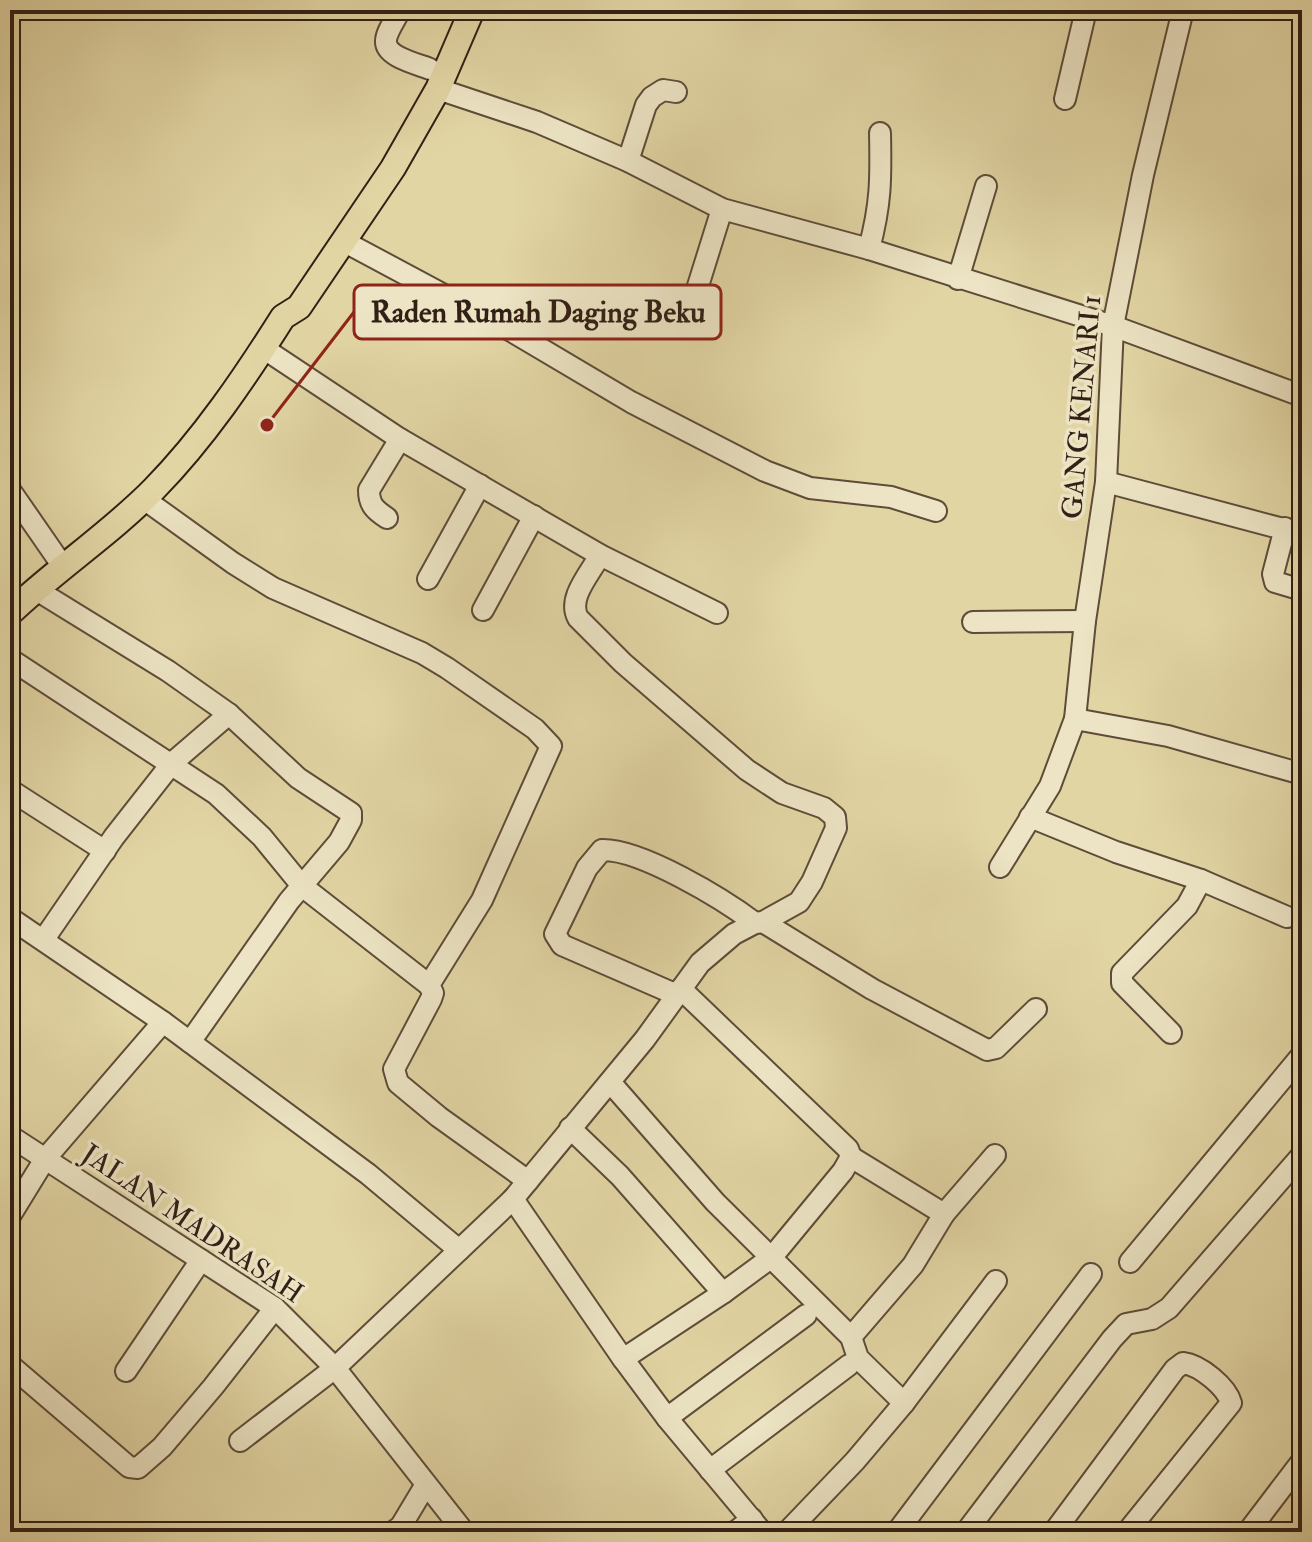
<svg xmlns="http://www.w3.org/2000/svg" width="1312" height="1542" font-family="'IM FELL Double Pica',serif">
<rect width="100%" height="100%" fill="#e2d5a4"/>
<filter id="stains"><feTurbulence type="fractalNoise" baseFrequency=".0025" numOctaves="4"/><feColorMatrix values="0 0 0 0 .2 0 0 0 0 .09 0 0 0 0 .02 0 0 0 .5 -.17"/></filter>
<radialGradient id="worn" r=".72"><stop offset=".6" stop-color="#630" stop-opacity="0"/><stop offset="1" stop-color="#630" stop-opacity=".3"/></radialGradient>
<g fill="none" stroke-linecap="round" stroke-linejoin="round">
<g stroke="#5e4c39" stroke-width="24">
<g id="minor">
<path d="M400 10C396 19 386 32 386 41 385 57 418 64 430 69"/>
<polyline points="438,89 537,122 628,161 722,209 869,249 1113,326 1302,396"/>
<polyline points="1065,99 1086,10"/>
<polyline points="628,161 646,105 652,97 663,90 676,92"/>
<polyline points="345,242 513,332 631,402 765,471 810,488 891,497 936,511"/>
<path d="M869 249C881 204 881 179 880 133"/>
<polyline points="958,279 986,186"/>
<polyline points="688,318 722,209"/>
<polyline points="263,348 400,439 600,555 717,613"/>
<polyline points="1106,482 1302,534"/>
<polyline points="10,490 64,568"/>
<polyline points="144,499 233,563 273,588 422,653 447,668 535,729 551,746 482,900 429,985"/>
<path d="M387 518C375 510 369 505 369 490L400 439"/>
<polyline points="1285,528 1273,574 1275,582 1302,590"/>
<polyline points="428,579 480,485"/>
<polyline points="35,589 168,671 229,714 298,778 351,813 351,820 339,842 289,901 190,1042"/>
<polyline points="483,610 534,516"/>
<polyline points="973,622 1085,621"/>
<polyline points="10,659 216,794 262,837 302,886 429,985 433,993 431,999 394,1069 398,1083 439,1117 528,1181"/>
<polyline points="1075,719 1168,736 1302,774"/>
<polyline points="10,790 105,851"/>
<polyline points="1030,817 1116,852 1201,880 1287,917"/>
<polyline points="1000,867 1050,786 1075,719 1085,621 1106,482 1113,326 1143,175 1183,10"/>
<polyline points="10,918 163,1022"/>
<polyline points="763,922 872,989 987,1050 996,1048 1036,1009"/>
<polyline points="44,939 114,837 172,763 229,714"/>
<path d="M677 995 562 945 555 934 587 868 602 850C641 849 723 899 755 923"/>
<polyline points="1171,1033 1122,983 1122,973 1187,906 1201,880"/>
<polyline points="610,1082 715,1202 851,1337 858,1358 904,1403"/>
<polyline points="570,1128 620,1176 723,1293"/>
<polyline points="10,1136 275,1308 335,1368 464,1532"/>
<polyline points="851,1157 944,1214 913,1265 851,1337"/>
<polyline points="513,1199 621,1356 667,1418 762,1532"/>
<polyline points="944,1214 995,1155"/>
<polyline points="10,1216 45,1159 163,1022 368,1174 459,1250"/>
<polyline points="1130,1262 1302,1055"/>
<polyline points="623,1359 723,1293 772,1257 843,1171 851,1157 848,1149 681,989"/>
<polyline points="10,1365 129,1467 138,1468 162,1447 213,1387 275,1308"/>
<polyline points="126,1371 201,1260"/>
<polyline points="667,1418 806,1315"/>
<path d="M240 1441 335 1368 513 1199 645 1039 700 963 734 934 755 923 763 922 799 902 812 882 836 828 835 817 824 808 782 793 747 770 623 663 578 618C567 598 590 574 600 555"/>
<polyline points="710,1470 849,1365"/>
<polyline points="393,1532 401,1526 425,1486"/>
<polyline points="735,1532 752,1519"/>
<polyline points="787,1532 855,1461 904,1403 996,1281"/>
<polyline points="897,1532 1091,1274"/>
<polyline points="966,1532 1112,1339 1126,1324 1152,1319 1169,1308 1302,1155"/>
<path d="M1054 1532 1175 1369 1183 1363C1200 1365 1227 1387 1231 1403L1127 1532"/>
<polyline points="1248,1532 1302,1461"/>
</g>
</g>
<g stroke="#321f15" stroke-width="28">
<path id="major" d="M10 613C56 569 110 534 154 489 204 438 245 377 283 317L299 307 393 168 438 89 472 10"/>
</g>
<use href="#minor" stroke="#ece4c4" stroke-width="20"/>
<use href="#major" stroke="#e2d5a4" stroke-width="24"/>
</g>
<g text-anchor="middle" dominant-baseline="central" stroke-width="7" stroke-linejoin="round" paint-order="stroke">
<g font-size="28" fill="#321f15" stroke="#ece4c4">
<text transform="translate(1082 407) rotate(-85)">GANG KENARI 1</text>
<text transform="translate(192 1224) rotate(34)">JALAN MADRASAH</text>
</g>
</g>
<path fill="none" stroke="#8f2418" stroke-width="3" d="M267 425L354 312"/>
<circle fill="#8f2418" stroke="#ece4c4" stroke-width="3" cx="267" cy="425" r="8"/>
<rect fill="#ece4c4" stroke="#8f2418" stroke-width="3" x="354" y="285" width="367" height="54" rx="8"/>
<g font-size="30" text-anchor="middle" font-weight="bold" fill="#321f15">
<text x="538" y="322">Raden Rumah Daging Beku</text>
</g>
<rect width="1312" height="1542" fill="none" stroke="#e2d5a4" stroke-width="40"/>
<rect x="12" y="12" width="1288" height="1518" fill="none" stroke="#321f15" stroke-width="4"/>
<rect x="20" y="20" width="1272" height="1502" fill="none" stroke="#321f15" stroke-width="2"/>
<rect width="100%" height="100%" filter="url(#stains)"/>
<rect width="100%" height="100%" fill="url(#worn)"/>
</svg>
